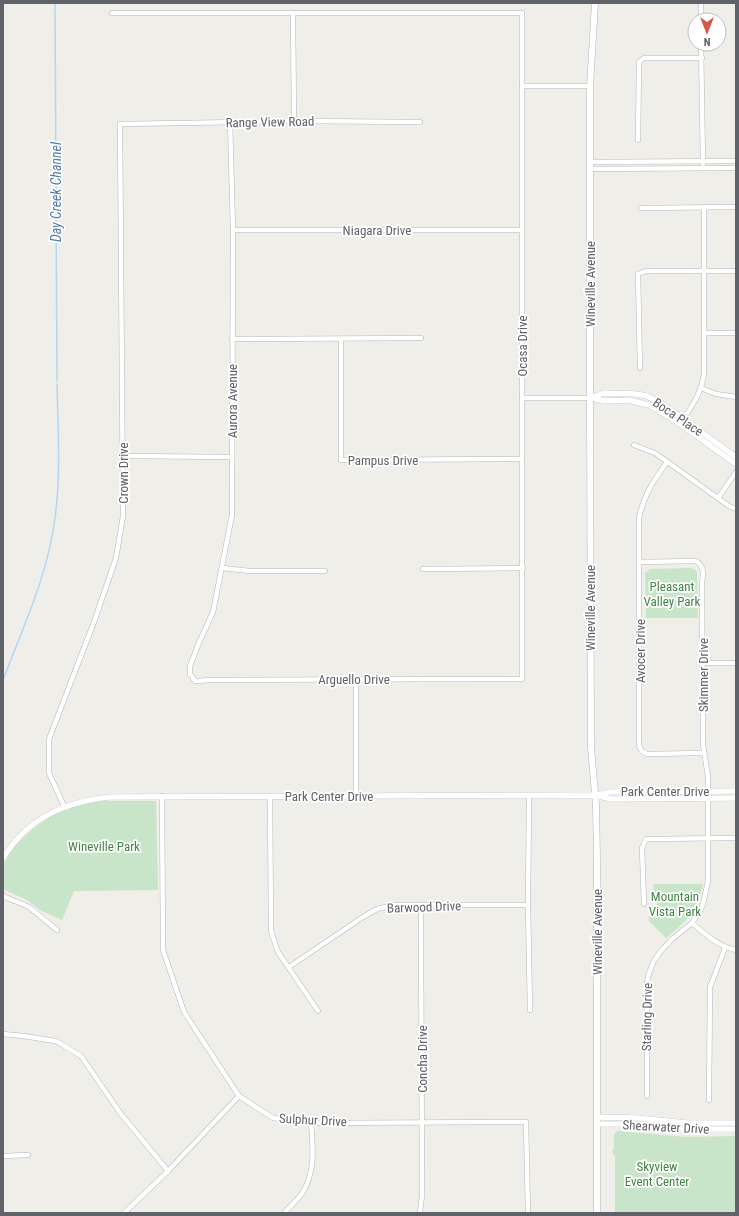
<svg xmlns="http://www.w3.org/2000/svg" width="739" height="1216" font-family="'Roboto Condensed',sans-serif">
<rect width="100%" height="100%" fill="#efeee8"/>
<g fill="#c8e4c9">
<polygon points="691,568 696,570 697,574 698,618 646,618 645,573 650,569"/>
<path d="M99 801H156L158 890 74 891 62 920 40 910 27 900 3 889C3 882 2 873 3 867 8 844 53 811 74 805 82 803 91 802 99 801Z"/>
<path d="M653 884H703C695 913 688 920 666 938L649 921C648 913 655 911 657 904Z"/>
<polygon points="617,1131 685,1137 736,1136 736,1213 615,1213 615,1157 612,1152 614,1148 614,1135"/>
</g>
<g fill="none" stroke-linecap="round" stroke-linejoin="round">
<g stroke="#b2d7f5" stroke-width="1.5">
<polyline points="55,3 57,381"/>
<path d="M3 680C23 627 48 575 55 518 61 474 58 429 57 384"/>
</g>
<g stroke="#b5b7bb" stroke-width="5.5">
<g id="minor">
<polyline points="701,3 701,20"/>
<polyline points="112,13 522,13 522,679 212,680 195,681 190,674 190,666 198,645 213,612 232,515 233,230 230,122"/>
<polyline points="293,13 294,121"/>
<polyline points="701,44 703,164"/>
<polyline points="522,86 590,86"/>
<polyline points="638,140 639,62 644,58 702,58"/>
<polyline points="590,162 736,161"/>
<polyline points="590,169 736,168"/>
<polyline points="641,208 736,207"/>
<polyline points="233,230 521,230"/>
<polyline points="704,333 736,333"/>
<polyline points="232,339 421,338"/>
<polyline points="341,339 341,460 522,459"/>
<polyline points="640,368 638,274 646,271 736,271"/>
<polyline points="701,388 716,394 736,397"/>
<polyline points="522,398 590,398"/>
<path d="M681 422C692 407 702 392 704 373V208"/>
<polyline points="634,445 655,453 729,506 736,509"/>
<polyline points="123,456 232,457"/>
<path d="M667 462C653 482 644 494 639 518V746L642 751 647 754 704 753"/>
<polyline points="718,498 736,472"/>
<path d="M639 562 696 561C705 567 703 574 702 583L703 745 708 776V881L703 904 699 913 692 923 672 939 660 952 654 961 649 973 647 983V1096"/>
<polyline points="222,568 250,571 325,571"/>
<polyline points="423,569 523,568"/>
<polyline points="703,663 736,663"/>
<polyline points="356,679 356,796"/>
<polyline points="162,796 163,950 184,1012 239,1096 273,1118 311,1123 526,1122 528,1213"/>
<polyline points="270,796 271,931 278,952 318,1011"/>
<polyline points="529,796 528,905 530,1010"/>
<polyline points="64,806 49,773 49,739 94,622 116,558 123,516 120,124 294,121 420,122"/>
<polyline points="3,896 29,907 57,930"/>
<polyline points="644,904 642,848 646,839 736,838"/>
<path d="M692 923C706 935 718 946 736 950"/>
<polyline points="289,967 363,917 377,909 394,905 528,905"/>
<polyline points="3,1034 23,1036 56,1041 81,1056 121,1114 168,1171"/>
<polyline points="709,1100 710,987 725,948"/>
<polyline points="3,1156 28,1155"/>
<polyline points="124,1213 168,1171 239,1096"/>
<path d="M284 1213C290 1207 296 1201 301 1195 316 1174 313 1146 311 1123"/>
<polyline points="420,1213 422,1195 421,905"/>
</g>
</g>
<g stroke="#b5b7bb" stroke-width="6">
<g id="tertiary">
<polyline points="590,398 604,393 636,394 647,396 662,404 736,457"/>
<polyline points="592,398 604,401 628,400 649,405 680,424 736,464"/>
<polyline points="597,795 610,792 736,791"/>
<path d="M3 858C28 818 64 802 110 797L595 795 611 799 736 798"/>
<polyline points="597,1117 637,1118 687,1123 736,1123"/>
<polyline points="597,1124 635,1124 675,1129 736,1129"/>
</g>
</g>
<g stroke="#b4b6bb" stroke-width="7">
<polyline id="secondary" points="595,3 590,86 590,398 591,747 596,805 597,859 597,1213"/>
</g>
<use href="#minor" stroke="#fff" stroke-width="4.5"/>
<use href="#tertiary" stroke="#fff" stroke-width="5.5"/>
<use href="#secondary" stroke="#fff" stroke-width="6"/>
</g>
<g text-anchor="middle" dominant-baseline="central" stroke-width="3.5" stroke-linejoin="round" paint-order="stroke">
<g font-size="13" fill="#5f6266" stroke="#fff">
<text transform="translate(270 122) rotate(-1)">Range View Road</text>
<text x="377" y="230">Niagara Drive</text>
<text transform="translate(590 284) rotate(-90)">Wineville Avenue</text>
<text transform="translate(522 346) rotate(-90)">Ocasa Drive</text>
<text transform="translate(232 401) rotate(-90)">Aurora Avenue</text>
<text transform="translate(678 417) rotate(34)">Boca Place</text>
<text x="383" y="460">Pampus Drive</text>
<text transform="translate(123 473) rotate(-90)">Crown Drive</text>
<text transform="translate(590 608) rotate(-90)">Wineville Avenue</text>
<text transform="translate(640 651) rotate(-90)">Avocer Drive</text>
<text transform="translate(703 675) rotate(-90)">Skimmer Drive</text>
<text x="354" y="679">Arguello Drive</text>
<text x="665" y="791">Park Center Drive</text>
<text x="329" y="796">Park Center Drive</text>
<text transform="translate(424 907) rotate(-2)">Barwood Drive</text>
<text transform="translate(597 932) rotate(-90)">Wineville Avenue</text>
<text transform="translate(647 1017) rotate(-89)">Starling Drive</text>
<text transform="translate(422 1059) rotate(-90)">Concha Drive</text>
<text transform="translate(313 1120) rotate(3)">Sulphur Drive</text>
<text transform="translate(666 1127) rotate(3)">Shearwater Drive</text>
</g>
<g font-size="13" fill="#418445" stroke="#fff">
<text x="672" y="586">Pleasant<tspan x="672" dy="15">Valley Park</tspan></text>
<text x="104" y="846">Wineville Park</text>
<text x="675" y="896">Mountain<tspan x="675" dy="15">Vista Park</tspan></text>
<text x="657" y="1166">Skyview<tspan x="657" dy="15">Event Center</tspan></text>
</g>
<g font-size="14" font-style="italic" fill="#5078a6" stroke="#fff">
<text transform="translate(56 192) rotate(-90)">Day Creek Channel</text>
</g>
</g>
<rect width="739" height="1216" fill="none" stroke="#5f6266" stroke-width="8"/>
<g transform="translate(707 32) rotate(180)"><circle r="19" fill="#ffffff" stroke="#bfc0c2"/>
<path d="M0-3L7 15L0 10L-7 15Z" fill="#d65648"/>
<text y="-6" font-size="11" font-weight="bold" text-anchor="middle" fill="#5f6266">N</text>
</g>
</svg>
